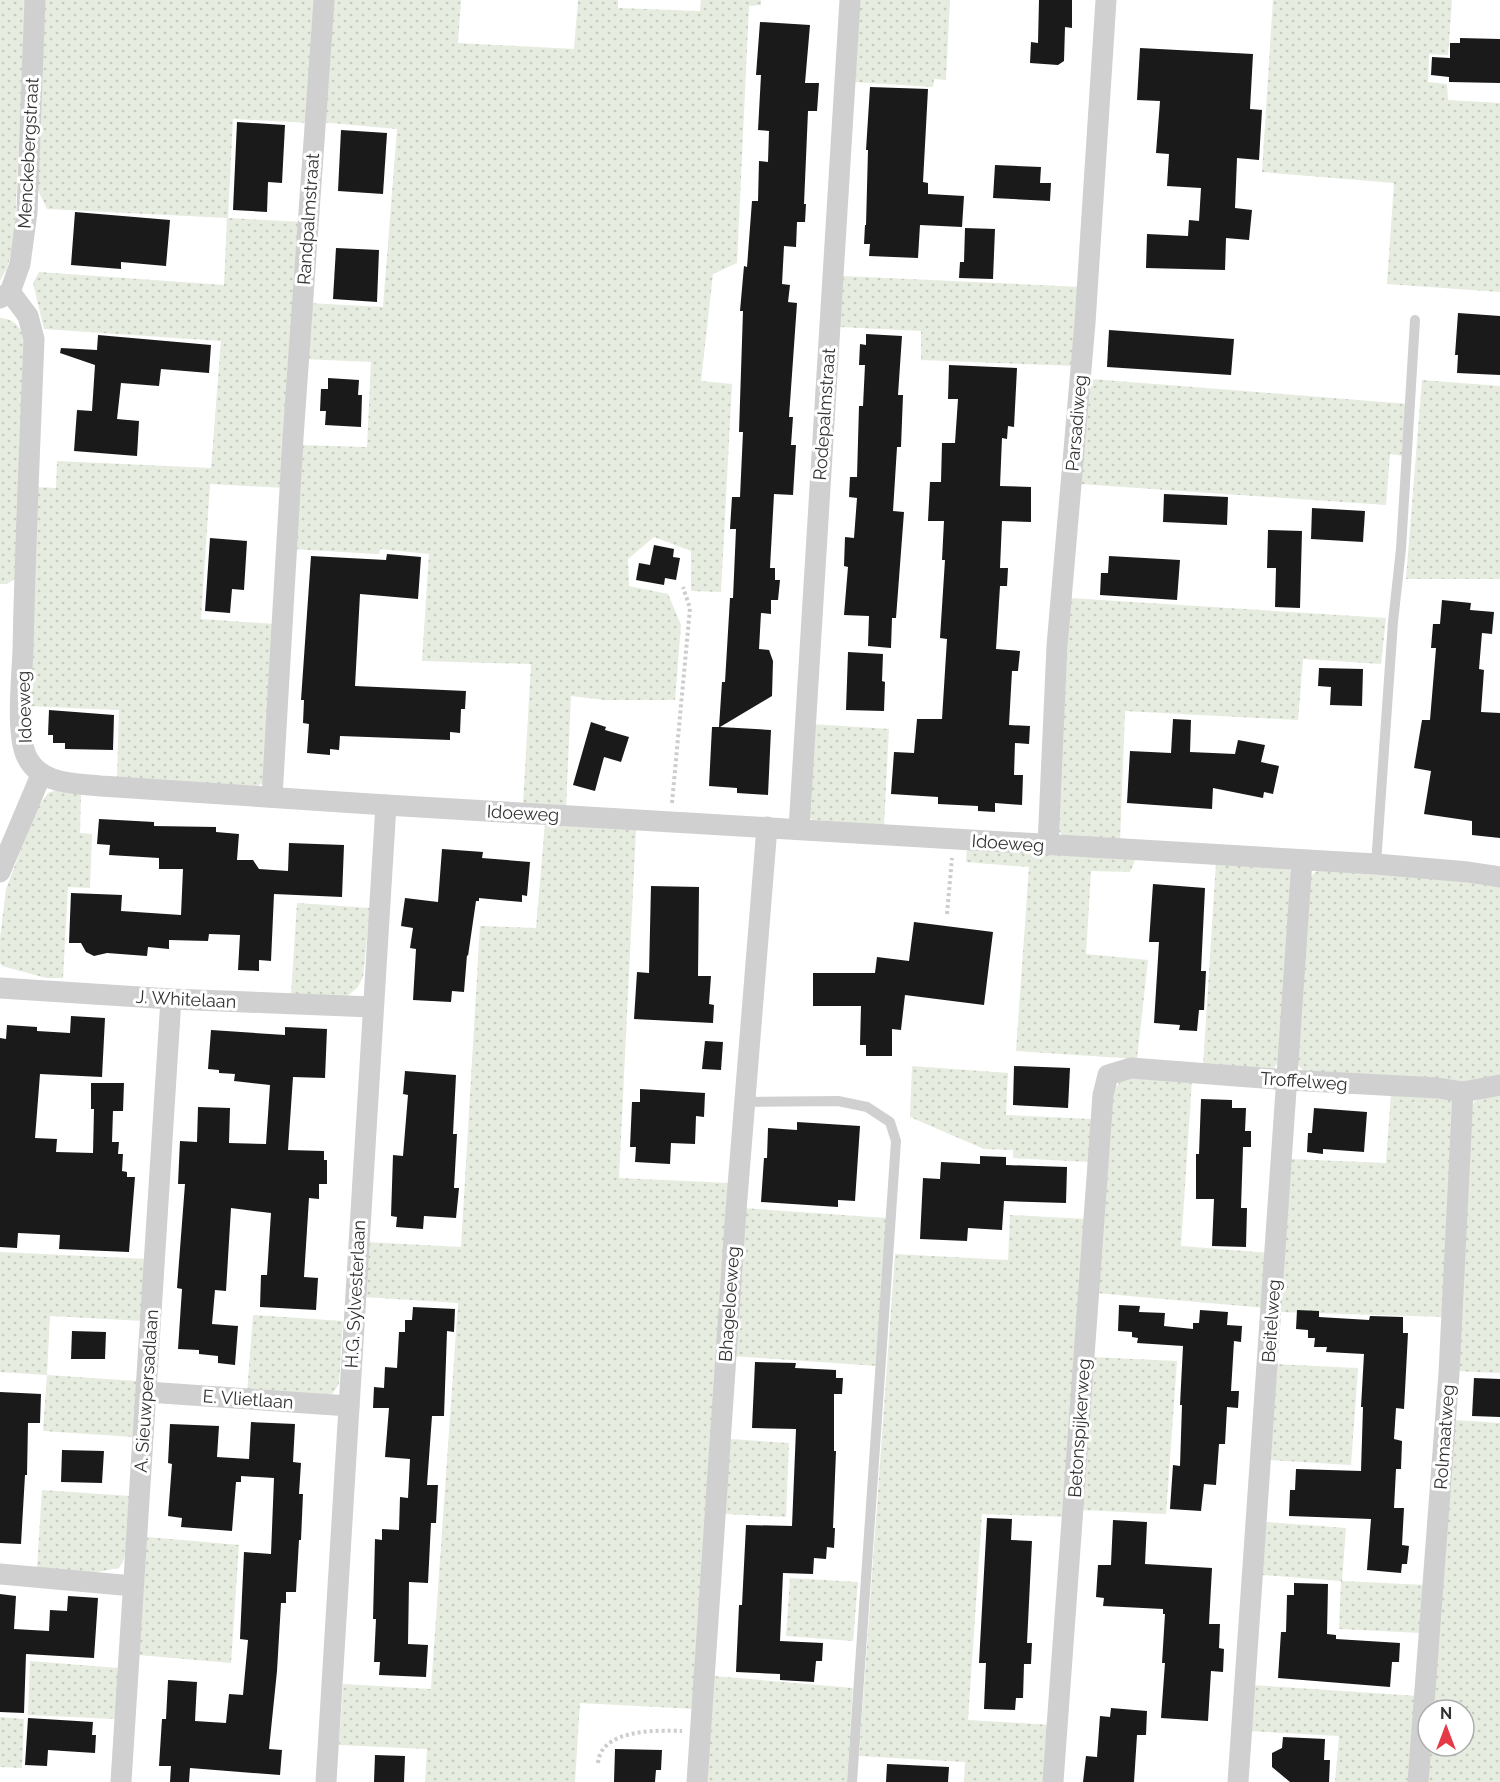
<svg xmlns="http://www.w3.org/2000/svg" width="1500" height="1782" font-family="Raleway,sans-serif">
<defs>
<pattern id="grass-dots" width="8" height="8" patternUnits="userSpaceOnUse" patternTransform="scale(1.5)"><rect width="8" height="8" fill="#e6ecdf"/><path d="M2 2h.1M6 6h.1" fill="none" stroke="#c6cbc0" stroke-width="1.8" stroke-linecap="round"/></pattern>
</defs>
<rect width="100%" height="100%" fill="#fff"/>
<g fill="url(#grass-dots)">
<polygon points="0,0 26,0 14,245 7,268 0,281"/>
<polygon points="45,0 318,0 309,123 233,119 228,218 303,222 285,488 210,484 201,619 275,624 265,781 257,787 117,777 119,710 26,706 35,487 56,488 57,461 211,468 221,341 44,329 33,283 39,272 224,285 227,218 47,209 35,184"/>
<polygon points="329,0 461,0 458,43 574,49 578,0 618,0 618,8 700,11 701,0 761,0 761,5 749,6 737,263 713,274 701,381 732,384 721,592 691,591 691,551 654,537 628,559 629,586 668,594 681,625 675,700 605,700 571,696 566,808 523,805 531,664 422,661 429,554 380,549 379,554 291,549 298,445 367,447 371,362 304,359 308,303 383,307 397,129 321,122"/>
<polygon points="859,0 950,0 946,80 934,79 933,87 853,82"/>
<polygon points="1273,0 1452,0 1448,55 1429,54 1428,82 1447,84 1448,100 1500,103 1500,292 1387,284 1394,183 1262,172"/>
<polygon points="842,276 1082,287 1075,366 921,360 921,331 839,327"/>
<path d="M0 318C17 319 20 329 27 344L18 577 7 584H0Z"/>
<polygon points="1091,379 1408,404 1404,456 1390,454 1386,505 1080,484"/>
<polygon points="1422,380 1500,386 1500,579 1406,579"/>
<polygon points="1070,598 1386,618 1381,664 1303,659 1298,720 1125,711 1120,842 1066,838 1058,831"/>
<polygon points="811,724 889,729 884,825 813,820 808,817"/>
<polygon points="59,789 81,792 80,833 92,834 90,888 68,887 63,978 46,978 2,966 0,963 0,938 6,889 37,808 48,793"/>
<polygon points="545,823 636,830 619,1178 730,1183 695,1709 580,1703 575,1782 425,1782 427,1749 339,1745 343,1684 431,1689 458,1303 364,1297 367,1242 461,1247 480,926 536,928"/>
<polygon points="967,846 1136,858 1130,872 1091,871 1086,954 1148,960 1137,1059 1016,1051 1029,867 966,862"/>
<polygon points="1216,863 1289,868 1294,878 1279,1061 1274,1068 1265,1071 1203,1066"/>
<polygon points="1320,868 1500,885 1500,1081 1471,1088 1305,1072 1295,1062 1311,876"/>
<polygon points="297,903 370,908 363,977 358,987 345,998 291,995"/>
<polygon points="912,1066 1008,1073 1006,1115 1092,1119 1090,1162 1013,1158 1013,1150 984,1149 910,1117"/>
<polygon points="1123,1078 1192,1080 1181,1246 1270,1253 1265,1308 1096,1293 1109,1103 1116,1087"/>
<polygon points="1391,1093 1445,1097 1459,1103 1445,1317 1280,1312 1291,1159 1386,1163"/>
<polygon points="1500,1094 1500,1373 1455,1371 1471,1112 1474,1102 1485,1096"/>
<polygon points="742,1208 887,1218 877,1366 732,1356"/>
<polygon points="1010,1215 1087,1219 1068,1517 982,1514 968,1720 1052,1725 1048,1782 964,1782 965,1762 859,1756 895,1254 1008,1260"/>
<polygon points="0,1252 148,1259 144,1321 50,1316 47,1375 137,1381 134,1437 43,1431 47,1375 0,1372"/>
<polygon points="253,1315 343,1321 339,1384 332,1394 320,1398 247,1393"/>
<polygon points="1091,1357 1177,1361 1166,1514 1082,1510"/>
<polygon points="1275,1364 1358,1368 1351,1465 1268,1460"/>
<polygon points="1453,1420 1500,1423 1500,1782 1426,1782 1429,1746 1464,1746 1464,1710 1431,1710"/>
<polygon points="730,1439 789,1443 786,1517 724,1514"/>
<path d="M42 1490 130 1496C129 1519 133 1549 119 1568L92 1573 37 1568Z"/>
<polygon points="1266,1522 1346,1528 1342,1581 1426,1585 1422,1633 1339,1629 1341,1581 1262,1575"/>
<polygon points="147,1537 239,1545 231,1663 139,1655"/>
<polygon points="790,1578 858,1582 853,1641 786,1636"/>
<polygon points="30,1661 119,1668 117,1719 28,1715"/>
<polygon points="713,1676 853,1688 847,1782 705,1782"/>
<polygon points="1253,1685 1418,1696 1410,1782 1335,1782 1339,1736 1249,1731"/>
<polygon points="0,1717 24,1719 22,1768 0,1767"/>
</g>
<g fill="#1a1a1a">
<polygon points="1039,0 1072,0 1072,28 1065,27 1064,61 1058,65 1030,63 1031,42 1038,43"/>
<polygon points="760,22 810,25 805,83 819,83 817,111 808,111 804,204 806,204 805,222 797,222 796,247 784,246 782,284 790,285 788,302 797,303 789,417 793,417 791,445 796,445 793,495 774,494 770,568 775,568 775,580 780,580 778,600 771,600 771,614 761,613 759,649 769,650 773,661 772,696 720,727 771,730 768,795 737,793 737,788 709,786 712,727 719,727 722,682 725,682 730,598 733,598 736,529 730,529 732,497 740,497 743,432 739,432 743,311 740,311 744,266 747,267 752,201 758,201 759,161 768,162 769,131 758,130 761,75 756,75"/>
<polygon points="1460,38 1500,39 1500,83 1449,82 1449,77 1431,75 1432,57 1450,58 1450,43 1460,43"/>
<polygon points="1140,48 1253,54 1250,109 1262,110 1259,160 1237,158 1235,208 1252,210 1249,240 1226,238 1225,270 1146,268 1147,234 1188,236 1189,220 1199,221 1201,188 1167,186 1169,154 1156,153 1160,101 1137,100"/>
<polygon points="870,87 928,89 923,182 928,183 928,194 964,196 962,227 920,225 918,258 869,256 870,244 864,244 865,225 866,225 868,150 866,150"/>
<polygon points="237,122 285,125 282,183 268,182 267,212 233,210"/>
<polygon points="341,130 387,133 383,194 338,191"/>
<polygon points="995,165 1041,167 1040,183 1051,183 1050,201 993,198"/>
<polygon points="75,212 170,220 166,266 121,262 121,269 71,265"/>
<polygon points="965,228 995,229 993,279 959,278 960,262 964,262"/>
<polygon points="336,248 379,250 377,302 333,299"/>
<polygon points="1458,313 1500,316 1500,375 1457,373 1458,355 1455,355"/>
<polygon points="1109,330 1234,339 1231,375 1107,367"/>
<polygon points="866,334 902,336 898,395 903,395 901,447 897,447 893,511 904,512 896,618 892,618 891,648 868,646 869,616 844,615 848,567 844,566 845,537 854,538 857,498 849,497 850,477 857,477 859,406 863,406 865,365 859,365 860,344 866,345"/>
<polygon points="98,335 211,345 209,373 161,369 159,386 121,383 117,419 139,421 137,456 74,451 77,410 92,411 95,365 60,353 61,348 97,350"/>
<polygon points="949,365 1017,368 1014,427 1008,426 1007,439 1002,438 1000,486 1031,487 1031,522 1002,521 1000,568 1008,568 1007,586 1000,586 996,649 1020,651 1018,671 1012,671 1009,725 1030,726 1029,744 1015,743 1014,775 1023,775 1022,805 995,803 995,812 978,811 978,806 938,804 938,797 891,794 894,752 914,753 917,719 942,719 947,639 940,638 945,560 942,560 944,521 928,521 930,482 941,482 942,443 955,443 958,399 948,399"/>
<polygon points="328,378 359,380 358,395 362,395 361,427 325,425 326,411 320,411 321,389 328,389"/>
<polygon points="1164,494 1228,497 1227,525 1163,522"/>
<polygon points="1312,508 1365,511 1363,542 1311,539"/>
<polygon points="1268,530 1302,531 1300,608 1275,607 1276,568 1267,568"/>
<polygon points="210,538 247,541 244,590 232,589 230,613 205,611"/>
<polygon points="654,545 674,549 673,557 680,558 676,580 665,578 664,585 636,580 639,563 650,565"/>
<polygon points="387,554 421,557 418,599 360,594 355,686 466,691 465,709 461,709 460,733 450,732 450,740 340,736 339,750 330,749 330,755 307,753 309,724 303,723 304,700 301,700 311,556 386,560"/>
<polygon points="1109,556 1180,560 1177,600 1100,595 1101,573 1108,573"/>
<polygon points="1442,600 1471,603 1470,610 1494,612 1492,634 1482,633 1479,669 1484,670 1481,712 1500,713 1500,838 1472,835 1472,821 1424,814 1431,771 1414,768 1422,720 1430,720 1436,648 1431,648 1433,624 1440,624"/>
<polygon points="848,652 883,654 882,681 885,682 884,711 846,710"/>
<polygon points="1319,668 1363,669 1362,706 1330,705 1331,687 1318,686"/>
<polygon points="49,710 114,715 113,750 65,749 65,743 53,743 53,735 48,735"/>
<polygon points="1173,719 1191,720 1190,752 1235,754 1238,740 1265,745 1261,762 1279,766 1273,794 1264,792 1263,798 1213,788 1212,809 1127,803 1130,751 1171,753"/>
<polygon points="591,722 606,727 605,730 629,737 621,762 604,757 595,791 573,785"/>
<polygon points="99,819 154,822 154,826 216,827 216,832 239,834 237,860 253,860 259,869 288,871 289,843 344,845 342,897 274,894 271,961 259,960 259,971 238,970 240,935 209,934 208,941 169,940 169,949 148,947 147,956 107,953 94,956 86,952 81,943 69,943 71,893 122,895 121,911 181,915 183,869 159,869 159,858 109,855 110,845 97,844"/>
<polygon points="442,849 483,852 482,858 530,862 527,896 522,895 522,902 479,898 479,901 476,901 468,956 467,955 464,992 452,991 451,1002 413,1000 416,949 410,948 413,928 401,926 405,898 438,902"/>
<polygon points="1153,884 1205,888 1201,971 1206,971 1204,1010 1199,1010 1197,1031 1179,1030 1180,1025 1154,1023 1159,942 1149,942"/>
<polygon points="651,886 699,887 698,976 711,976 709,1004 714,1005 713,1023 634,1019 637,972 649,973"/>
<polygon points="914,922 993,932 984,1005 905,995 901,1030 892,1029 892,1056 866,1056 866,1045 860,1045 861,1006 813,1006 813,973 875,973 877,957 909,961"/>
<polygon points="71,1016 105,1018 102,1077 40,1074 35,1138 57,1139 56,1152 93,1153 94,1109 91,1109 91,1083 124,1083 123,1111 113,1111 112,1142 119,1142 118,1154 123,1154 122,1171 127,1172 127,1177 135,1177 129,1252 59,1249 60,1235 18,1233 17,1248 0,1247 0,1038 6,1039 7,1025 37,1027 37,1031 70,1033"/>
<polygon points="285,1027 327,1029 325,1078 293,1077 288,1150 324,1151 324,1160 327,1160 327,1184 319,1184 319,1199 309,1198 304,1277 318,1278 316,1310 260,1307 261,1275 267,1275 271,1213 231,1208 226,1291 215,1290 212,1324 238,1326 235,1365 218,1363 218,1356 199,1354 199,1350 178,1349 182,1289 177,1288 185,1184 178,1184 180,1141 197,1142 198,1107 230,1108 229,1143 266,1144 270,1085 234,1081 235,1074 219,1073 219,1070 208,1069 211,1030 285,1035"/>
<polygon points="705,1041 723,1042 721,1070 702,1069"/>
<polygon points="1014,1066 1070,1068 1068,1108 1013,1105"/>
<polygon points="405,1071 456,1075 453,1134 457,1134 454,1188 459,1188 456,1218 424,1216 423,1229 396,1227 397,1217 391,1216 393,1155 403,1156 408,1095 403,1094"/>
<polygon points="640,1089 705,1093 704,1117 696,1116 695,1144 671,1143 670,1164 635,1162 636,1147 630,1147 632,1102 640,1102"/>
<polygon points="1201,1099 1232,1100 1232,1108 1246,1108 1245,1131 1251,1131 1251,1147 1243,1147 1241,1208 1247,1208 1246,1247 1212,1246 1214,1199 1196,1199 1196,1154 1199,1154"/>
<polygon points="1314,1108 1367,1112 1364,1152 1323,1149 1323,1154 1307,1152 1308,1133 1312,1133"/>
<polygon points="797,1122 860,1126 855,1201 838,1200 838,1207 761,1202 764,1158 767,1158 768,1128 797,1130"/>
<polygon points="980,1156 1006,1157 1006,1165 1067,1167 1066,1203 1004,1201 1002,1230 968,1228 967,1241 920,1239 923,1178 940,1179 941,1162 980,1164"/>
<polygon points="1119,1305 1140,1306 1139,1312 1165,1313 1164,1326 1193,1329 1193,1323 1199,1323 1200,1310 1228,1312 1227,1325 1242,1326 1241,1342 1234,1341 1231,1391 1239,1391 1238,1408 1227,1407 1225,1444 1219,1444 1216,1485 1204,1484 1201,1511 1170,1509 1173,1465 1180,1466 1182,1405 1180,1405 1183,1346 1137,1343 1138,1338 1132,1337 1132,1332 1118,1331"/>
<polygon points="413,1307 455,1309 454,1332 447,1331 444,1416 432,1416 427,1485 438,1485 436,1523 431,1523 428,1583 409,1582 408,1644 428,1645 426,1677 379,1675 380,1662 374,1662 376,1619 373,1619 375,1539 382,1540 382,1529 399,1530 400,1497 408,1498 410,1459 385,1457 389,1408 373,1408 374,1387 384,1388 385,1367 397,1368 399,1332 405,1332 405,1320 412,1320"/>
<polygon points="1297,1310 1319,1311 1319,1317 1369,1320 1370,1316 1403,1317 1403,1333 1408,1333 1404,1409 1396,1408 1394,1439 1402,1441 1401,1469 1396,1469 1394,1508 1404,1508 1402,1545 1409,1546 1407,1564 1402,1564 1401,1573 1367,1570 1371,1519 1289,1516 1290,1490 1295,1490 1296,1469 1361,1471 1363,1407 1361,1407 1364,1354 1326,1352 1327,1347 1314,1347 1315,1338 1308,1338 1308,1330 1296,1329"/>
<polygon points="72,1331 106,1332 105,1359 71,1359"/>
<polygon points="755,1362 796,1363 795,1368 836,1370 836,1378 843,1378 842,1394 834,1394 834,1451 836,1451 833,1528 835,1528 834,1548 827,1547 826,1559 814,1558 813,1574 783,1573 780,1641 823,1643 822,1661 816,1661 814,1682 780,1680 780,1674 736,1672 739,1605 742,1605 746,1525 792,1526 796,1429 752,1428"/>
<polygon points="1474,1378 1500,1379 1500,1417 1472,1416"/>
<polygon points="0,1392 41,1394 40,1423 28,1423 27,1475 25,1475 21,1544 0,1543"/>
<polygon points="251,1422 295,1424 293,1462 301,1463 299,1494 303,1494 301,1540 299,1540 296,1592 286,1592 286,1603 281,1603 277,1671 269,1749 282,1750 280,1775 190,1768 189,1782 170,1782 171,1766 159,1766 162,1719 166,1719 168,1680 197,1682 195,1721 226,1723 229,1694 243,1695 248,1640 240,1639 244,1552 271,1554 274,1478 241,1476 241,1482 236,1482 232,1531 181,1527 182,1518 168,1516 172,1464 168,1463 170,1424 219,1426 217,1457 249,1459"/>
<polygon points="62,1450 104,1451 102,1483 61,1482"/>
<polygon points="987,1518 1012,1519 1011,1540 1032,1541 1027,1643 1032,1643 1031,1664 1024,1664 1023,1698 1016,1698 1015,1710 984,1709 986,1663 979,1663"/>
<polygon points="1113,1520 1147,1522 1145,1564 1212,1568 1209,1624 1220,1624 1219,1648 1224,1649 1223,1672 1211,1671 1208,1721 1161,1718 1165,1663 1162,1663 1165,1614 1163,1614 1163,1609 1103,1606 1104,1598 1096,1597 1098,1565 1111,1565"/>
<polygon points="1294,1583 1328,1584 1327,1634 1336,1635 1336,1639 1400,1643 1399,1662 1392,1662 1390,1687 1278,1678 1281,1632 1286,1632 1287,1595 1294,1595"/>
<polygon points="0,1594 16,1596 14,1629 49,1631 50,1610 67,1611 68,1596 98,1598 94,1658 26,1654 24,1713 0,1712"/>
<polygon points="1111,1708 1147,1711 1146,1735 1137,1735 1134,1782 1083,1782 1086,1756 1097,1757 1100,1716 1110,1717"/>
<polygon points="28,1718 93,1722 92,1735 96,1735 95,1753 48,1750 47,1766 25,1765"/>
<polygon points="1283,1737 1325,1739 1324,1760 1330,1760 1329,1782 1290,1782 1272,1767 1272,1753 1282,1748"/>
<polygon points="615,1749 662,1750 661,1770 656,1770 655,1782 614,1782"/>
<polygon points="375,1755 405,1756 404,1782 374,1782"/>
<polygon points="887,1764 949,1767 948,1782 886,1782"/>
</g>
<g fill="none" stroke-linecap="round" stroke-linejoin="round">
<g stroke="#cdcdcd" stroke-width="4" stroke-dasharray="3 3" stroke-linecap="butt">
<polyline points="672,803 690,608 683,587"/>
<polyline points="947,914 952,858"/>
<path d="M598 1763C601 1729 656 1730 682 1731"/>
</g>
<g stroke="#d0d0d0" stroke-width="10">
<polyline points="1376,864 1393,622 1401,549 1415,320"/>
<polyline points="745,1102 838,1101 867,1107 890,1122 896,1141 852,1782"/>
</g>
<g stroke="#d0d0d0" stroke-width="21">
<path d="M10 292 28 316 34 339C30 443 25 547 23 650 22 678 16 731 26 755 39 785 74 783 101 786L386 805 1376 864 1468 872 1500 877"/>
<polyline points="0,298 10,292 20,264 27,212 35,0"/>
<polyline points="272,797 293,438 324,0"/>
<polyline points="799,829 850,0"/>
<polyline points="1048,845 1057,646 1085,323 1106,0"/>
<polyline points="0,872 41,775"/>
<polyline points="0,988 171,999 372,1007"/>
<polyline points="147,1392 349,1406"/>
<polyline points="0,1574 133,1586"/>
<polyline points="121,1782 171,999"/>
<polyline points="326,1782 386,805"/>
<polyline points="697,1782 735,1223 767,827"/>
<polyline points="1053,1782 1103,1095 1108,1075 1131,1068 1288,1080 1438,1088 1463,1092 1500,1085"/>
<polyline points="1238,1782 1302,860"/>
<polyline points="1418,1782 1449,1373 1463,1092"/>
</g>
</g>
<g text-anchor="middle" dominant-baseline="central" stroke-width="6" stroke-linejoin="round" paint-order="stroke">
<g font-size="18" fill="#333" stroke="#fff">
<text transform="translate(28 153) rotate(-87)">Menckebergstraat</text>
<text transform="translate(308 219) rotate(-86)">Randpalmstraat</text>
<text transform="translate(824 414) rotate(-86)">Rodepalmstraat</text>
<text transform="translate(1076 423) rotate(-85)">Parsadiweg</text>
<text transform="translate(24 707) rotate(-92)">Idoeweg</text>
<text transform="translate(523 813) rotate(3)">Idoeweg</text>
<text transform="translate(1008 843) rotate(4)">Idoeweg</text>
<text transform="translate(186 999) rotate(3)">J. Whitelaan</text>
<text transform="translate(1304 1081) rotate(4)">Troffelweg</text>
<text transform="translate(355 1294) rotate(-87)">H.G. Sylvesterlaan</text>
<text transform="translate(729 1304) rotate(-86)">Bhageloeweg</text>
<text transform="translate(1271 1321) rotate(-86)">Beitelweg</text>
<text transform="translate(146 1391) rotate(-86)">A. Sieuwpersadlaan</text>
<text transform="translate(248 1399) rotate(4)">E. Vlietlaan</text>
<text transform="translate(1079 1428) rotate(-86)">Betonspijkerweg</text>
<text transform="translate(1444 1437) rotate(-86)">Rolmaatweg</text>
</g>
</g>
<g transform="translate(1446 1728)"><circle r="28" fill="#ffffff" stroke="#adadad" stroke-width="1.5"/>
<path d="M0-4.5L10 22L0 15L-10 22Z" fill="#e63946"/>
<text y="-9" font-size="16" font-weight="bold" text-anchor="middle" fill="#333333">N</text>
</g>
</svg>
